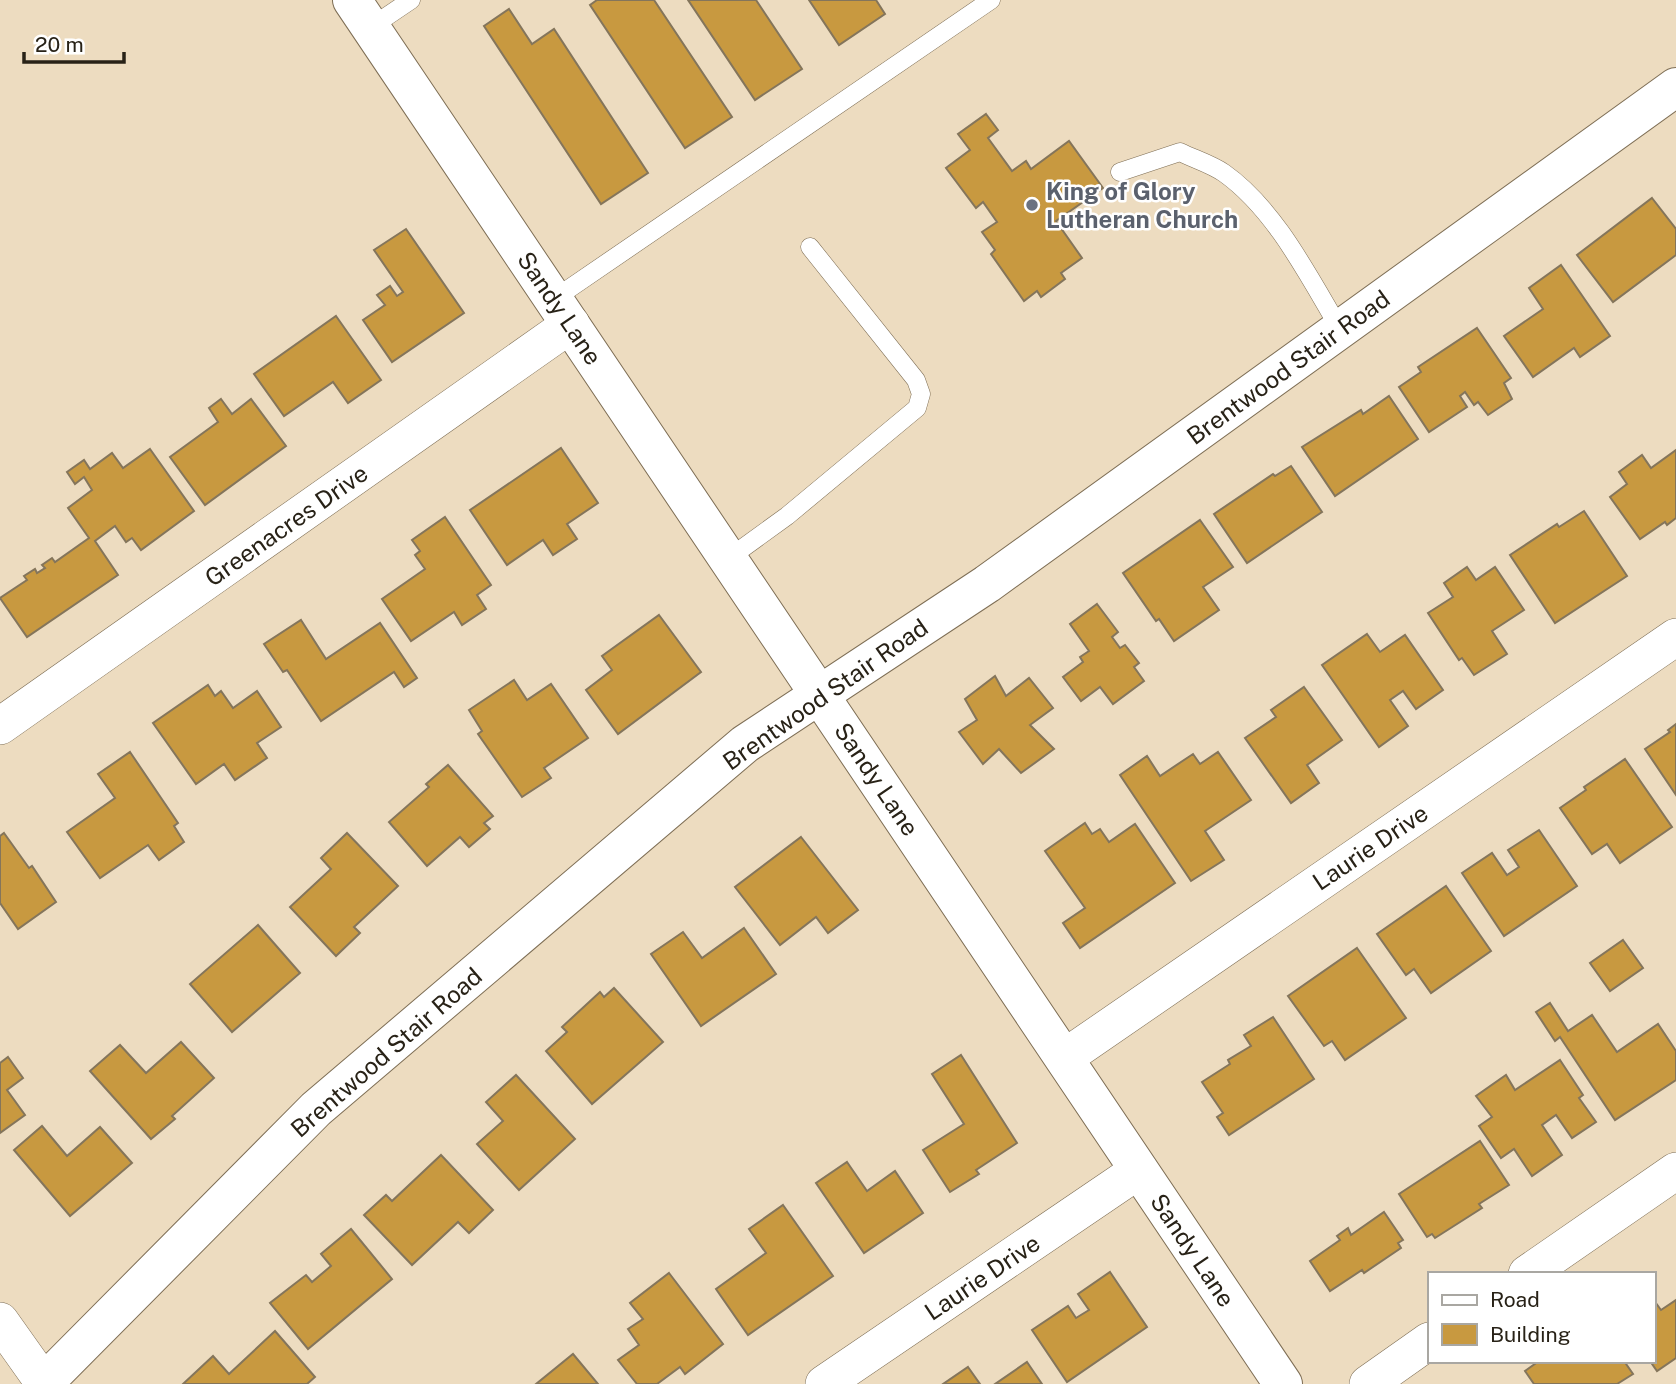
<svg xmlns="http://www.w3.org/2000/svg" width="1676" height="1384" font-family="'Public Sans',sans-serif">
<rect width="100%" height="100%" fill="#eddcc0"/>
<g fill="#c89940" stroke="#84755b" stroke-width="2">
<polygon points="597,0 654,0 732,117 685,148 590,5"/>
<polygon points="688,0 756,0 802,69 755,100"/>
<polygon points="809,0 876,0 885,14 839,45"/>
<polygon points="509,9 532,44 554,29 648,173 601,204 484,26"/>
<polygon points="986,114 998,130 988,138 1012,171 1026,161 1031,169 1069,141 1103,188 1056,221 1082,258 1061,273 1065,279 1041,297 1037,291 1024,301 991,254 995,250 982,232 997,222 983,202 976,208 946,168 970,150 958,134"/>
<polygon points="1652,198 1676,229 1676,255 1613,302 1577,255"/>
<polygon points="406,229 464,313 392,362 363,320 385,305 377,295 390,286 397,296 403,292 374,250"/>
<polygon points="1561,265 1610,336 1580,357 1574,348 1533,377 1504,336 1543,309 1529,288"/>
<polygon points="336,316 381,380 348,403 333,382 284,416 254,374"/>
<polygon points="1477,328 1511,378 1504,383 1512,399 1488,415 1478,402 1474,405 1465,392 1460,396 1467,407 1429,432 1399,387 1421,372 1418,367"/>
<polygon points="1389,396 1418,439 1335,496 1302,447 1361,410 1363,414"/>
<polygon points="221,399 232,414 251,399 286,446 205,505 170,457 218,422 209,408"/>
<polygon points="561,448 598,503 567,524 577,539 553,555 543,540 507,565 470,510"/>
<polygon points="150,449 194,511 141,550 132,538 126,542 115,526 95,541 118,575 27,637 0,598 27,580 24,576 35,569 37,573 45,568 42,565 52,558 55,562 89,538 68,508 92,490 84,477 75,484 67,472 84,460 90,469 112,453 123,468"/>
<polygon points="1676,450 1676,518 1667,525 1665,522 1640,539 1610,497 1627,484 1619,472 1642,455 1651,468"/>
<polygon points="1291,466 1322,512 1247,563 1214,514 1273,474 1275,476"/>
<polygon points="1584,511 1627,576 1555,623 1510,555 1557,524 1559,527"/>
<polygon points="445,517 491,585 477,595 486,609 462,625 454,612 411,641 382,599 425,569 415,555 420,551 412,540"/>
<polygon points="1200,520 1233,567 1203,587 1219,610 1174,641 1159,619 1156,621 1123,573"/>
<polygon points="1467,567 1476,580 1495,567 1524,610 1492,631 1507,654 1474,675 1462,658 1459,660 1428,613 1453,597 1444,583"/>
<polygon points="1097,604 1118,632 1112,637 1120,648 1125,645 1139,663 1134,667 1144,681 1113,704 1100,687 1081,701 1063,677 1083,662 1080,657 1089,651 1070,624"/>
<polygon points="659,615 701,672 618,734 586,690 612,670 602,656"/>
<polygon points="301,620 326,659 380,623 417,678 404,687 394,672 321,721 287,670 283,672 264,644"/>
<polygon points="1367,634 1380,652 1405,635 1443,690 1416,709 1403,691 1390,700 1408,726 1379,747 1322,665"/>
<polygon points="995,676 1006,696 1029,678 1053,708 1030,725 1054,749 1021,773 999,749 983,764 959,732 977,720 965,699"/>
<polygon points="514,680 527,700 551,684 588,738 544,768 551,778 522,797 478,734 482,731 469,710"/>
<polygon points="208,685 215,696 221,691 233,708 257,691 281,727 257,743 267,758 235,780 224,764 196,784 153,723"/>
<polygon points="1304,687 1342,740 1307,765 1319,783 1291,803 1245,738 1276,717 1271,710"/>
<polygon points="1676,724 1676,795 1645,749 1670,732 1668,730"/>
<polygon points="130,752 178,823 174,826 184,842 159,860 148,845 100,878 67,832 115,798 98,774"/>
<polygon points="1218,752 1251,800 1205,831 1224,860 1191,881 1120,775 1147,756 1160,776 1193,754 1200,764"/>
<polygon points="1625,759 1672,827 1620,863 1607,844 1592,854 1560,808 1586,790 1584,787"/>
<polygon points="448,765 493,816 484,823 490,829 469,847 460,837 427,866 389,822 429,787 426,784"/>
<polygon points="1085,823 1092,834 1100,829 1109,842 1135,824 1175,883 1080,948 1063,923 1085,908 1045,851"/>
<polygon points="1539,830 1577,886 1504,936 1462,873 1492,853 1507,875 1519,867 1508,850"/>
<polygon points="4,833 29,868 32,866 56,902 18,929 0,903 0,836"/>
<polygon points="347,833 398,886 354,927 360,933 336,956 290,907 331,869 321,858"/>
<polygon points="801,837 858,910 828,933 816,917 780,945 735,887"/>
<polygon points="1446,886 1491,951 1431,993 1414,969 1406,975 1377,934"/>
<polygon points="258,925 300,973 232,1032 190,984"/>
<polygon points="744,928 776,974 701,1026 651,954 683,932 702,958"/>
<polygon points="1623,940 1643,968 1610,991 1590,963"/>
<polygon points="1357,948 1406,1018 1345,1060 1332,1041 1324,1046 1288,996"/>
<polygon points="614,988 663,1042 592,1104 546,1051 567,1032 562,1027 600,992 604,997"/>
<polygon points="1550,1003 1568,1031 1592,1015 1617,1052 1658,1024 1676,1051 1676,1080 1615,1120 1560,1037 1555,1041 1536,1012"/>
<polygon points="1273,1017 1314,1079 1229,1135 1217,1117 1223,1113 1202,1082 1230,1064 1228,1060 1251,1046 1244,1035"/>
<polygon points="181,1042 214,1078 172,1116 175,1119 151,1139 90,1071 120,1045 146,1073"/>
<polygon points="961,1055 1017,1143 976,1170 979,1174 950,1192 923,1150 964,1124 932,1074"/>
<polygon points="8,1057 23,1078 7,1090 25,1115 0,1133 0,1063"/>
<polygon points="1560,1060 1583,1095 1579,1098 1596,1122 1572,1138 1556,1115 1542,1125 1562,1155 1532,1176 1514,1149 1501,1158 1479,1126 1492,1117 1476,1096 1506,1075 1515,1090"/>
<polygon points="516,1075 575,1139 519,1190 477,1144 503,1121 486,1102"/>
<polygon points="42,1126 67,1156 100,1127 132,1163 70,1216 14,1150"/>
<polygon points="1480,1141 1509,1185 1479,1204 1482,1208 1435,1238 1432,1234 1427,1237 1399,1194"/>
<polygon points="441,1155 493,1210 469,1233 458,1222 412,1265 364,1215 386,1195 392,1201"/>
<polygon points="847,1162 867,1191 895,1171 923,1213 864,1253 816,1183"/>
<polygon points="783,1205 833,1276 748,1335 716,1289 766,1253 749,1229"/>
<polygon points="1384,1212 1403,1240 1398,1243 1401,1248 1364,1273 1362,1270 1330,1291 1310,1261 1340,1240 1337,1236 1348,1228 1351,1235"/>
<polygon points="351,1229 392,1279 308,1349 270,1303 306,1275 312,1282 331,1266 321,1254"/>
<polygon points="1110,1272 1147,1327 1067,1382 1032,1330 1068,1306 1076,1318 1089,1310 1078,1294"/>
<polygon points="669,1273 723,1344 685,1374 680,1367 657,1384 637,1384 618,1360 639,1345 628,1329 643,1319 630,1303"/>
<polygon points="1653,1299 1661,1310 1676,1300 1676,1358 1657,1371 1650,1361 1653,1361"/>
<polygon points="275,1331 315,1377 307,1384 183,1384 213,1356 229,1374"/>
<polygon points="573,1354 598,1384 536,1384"/>
<polygon points="1539,1361 1624,1361 1633,1374 1617,1384 1534,1384 1525,1371"/>
<polygon points="1027,1362 1042,1384 995,1384"/>
<polygon points="968,1367 980,1384 943,1384"/>
</g>
<g fill="none" stroke-linecap="round" stroke-linejoin="round">
<g stroke="#7e6e55" stroke-width="19">
<g id="service">
<polyline points="371,27 411,0"/>
<path d="M1120 172 1180 152C1194 159 1211 164 1224 173 1275 209 1309 277 1340 329"/>
<polyline points="554,299 991,0"/>
<polyline points="729,558 787,516 917,408 921,394 916,380 810,247"/>
</g>
</g>
<g stroke="#7e6e55" stroke-width="38">
<g id="minor">
<polyline points="0,726 571,324"/>
<polyline points="1064,1058 1676,637"/>
<polyline points="1527,1274 1676,1171"/>
<polyline points="0,1321 44,1383"/>
<polyline points="824,1384 1139,1170"/>
<polyline points="1368,1384 1429,1341"/>
</g>
</g>
<g stroke="#7e6e55" stroke-width="40">
<polyline id="tertiary" points="352,0 1283,1384"/>
</g>
<g stroke="#7e6e55" stroke-width="40">
<polyline id="secondary" points="43,1384 316,1109 745,744 987,584 1676,87"/>
</g>
<use href="#service" stroke="#fff" stroke-width="18"/>
<use href="#minor" stroke="#fff" stroke-width="37"/>
<use href="#tertiary" stroke="#fff" stroke-width="38"/>
<use href="#secondary" stroke="#fff" stroke-width="38"/>
</g>
<circle fill="#6b7280" stroke="#fff" stroke-width="2.5" cx="1032" cy="205" r="7"/>
<g text-anchor="middle" dominant-baseline="central" stroke-width="5" stroke-linejoin="round" paint-order="stroke">
<g font-size="24" font-weight="bold" fill="#5b616d" stroke="#fff" text-anchor="start">
<text x="1046" y="191">King of Glory<tspan x="1046" dy="28">Lutheran Church</tspan></text>
</g>
<g font-size="24" fill="#282217" stroke="#fff">
<text transform="translate(560 308) rotate(56)">Sandy Lane</text>
<text transform="translate(1288 367) rotate(-36)">Brentwood Stair Road</text>
<text transform="translate(286 525) rotate(-35)">Greenacres Drive</text>
<text transform="translate(825 694) rotate(-35)">Brentwood Stair Road</text>
<text transform="translate(877 779) rotate(56)">Sandy Lane</text>
<text transform="translate(1370 847) rotate(-34)">Laurie Drive</text>
<text transform="translate(386 1052) rotate(-41)">Brentwood Stair Road</text>
<text transform="translate(1193 1250) rotate(56)">Sandy Lane</text>
<text transform="translate(982 1277) rotate(-34)">Laurie Drive</text>
</g>
</g>
<rect x="1428" y="1272" width="228" height="91" fill="#ffffff" stroke="#a9a7a2" stroke-width="2"/>
<rect x="1442" y="1295" width="35" height="10" fill="#ffffff" stroke="#a9a7a2" stroke-width="2"/>
<text x="1490" y="1307" font-size="21" fill="#282217">Road</text>
<rect x="1442" y="1324" width="35" height="21" fill="#c89940" stroke="#a9a7a2" stroke-width="2"/>
<text x="1490" y="1342" font-size="21" fill="#282217">Building</text>
<path d="M24 52v10h100v-10" fill="none" stroke="#282217" stroke-width="3.5"/>
<text x="35" y="52" font-size="21" fill="#282217" stroke="#ffffff" stroke-width="5" paint-order="stroke">20 m</text>
</svg>
